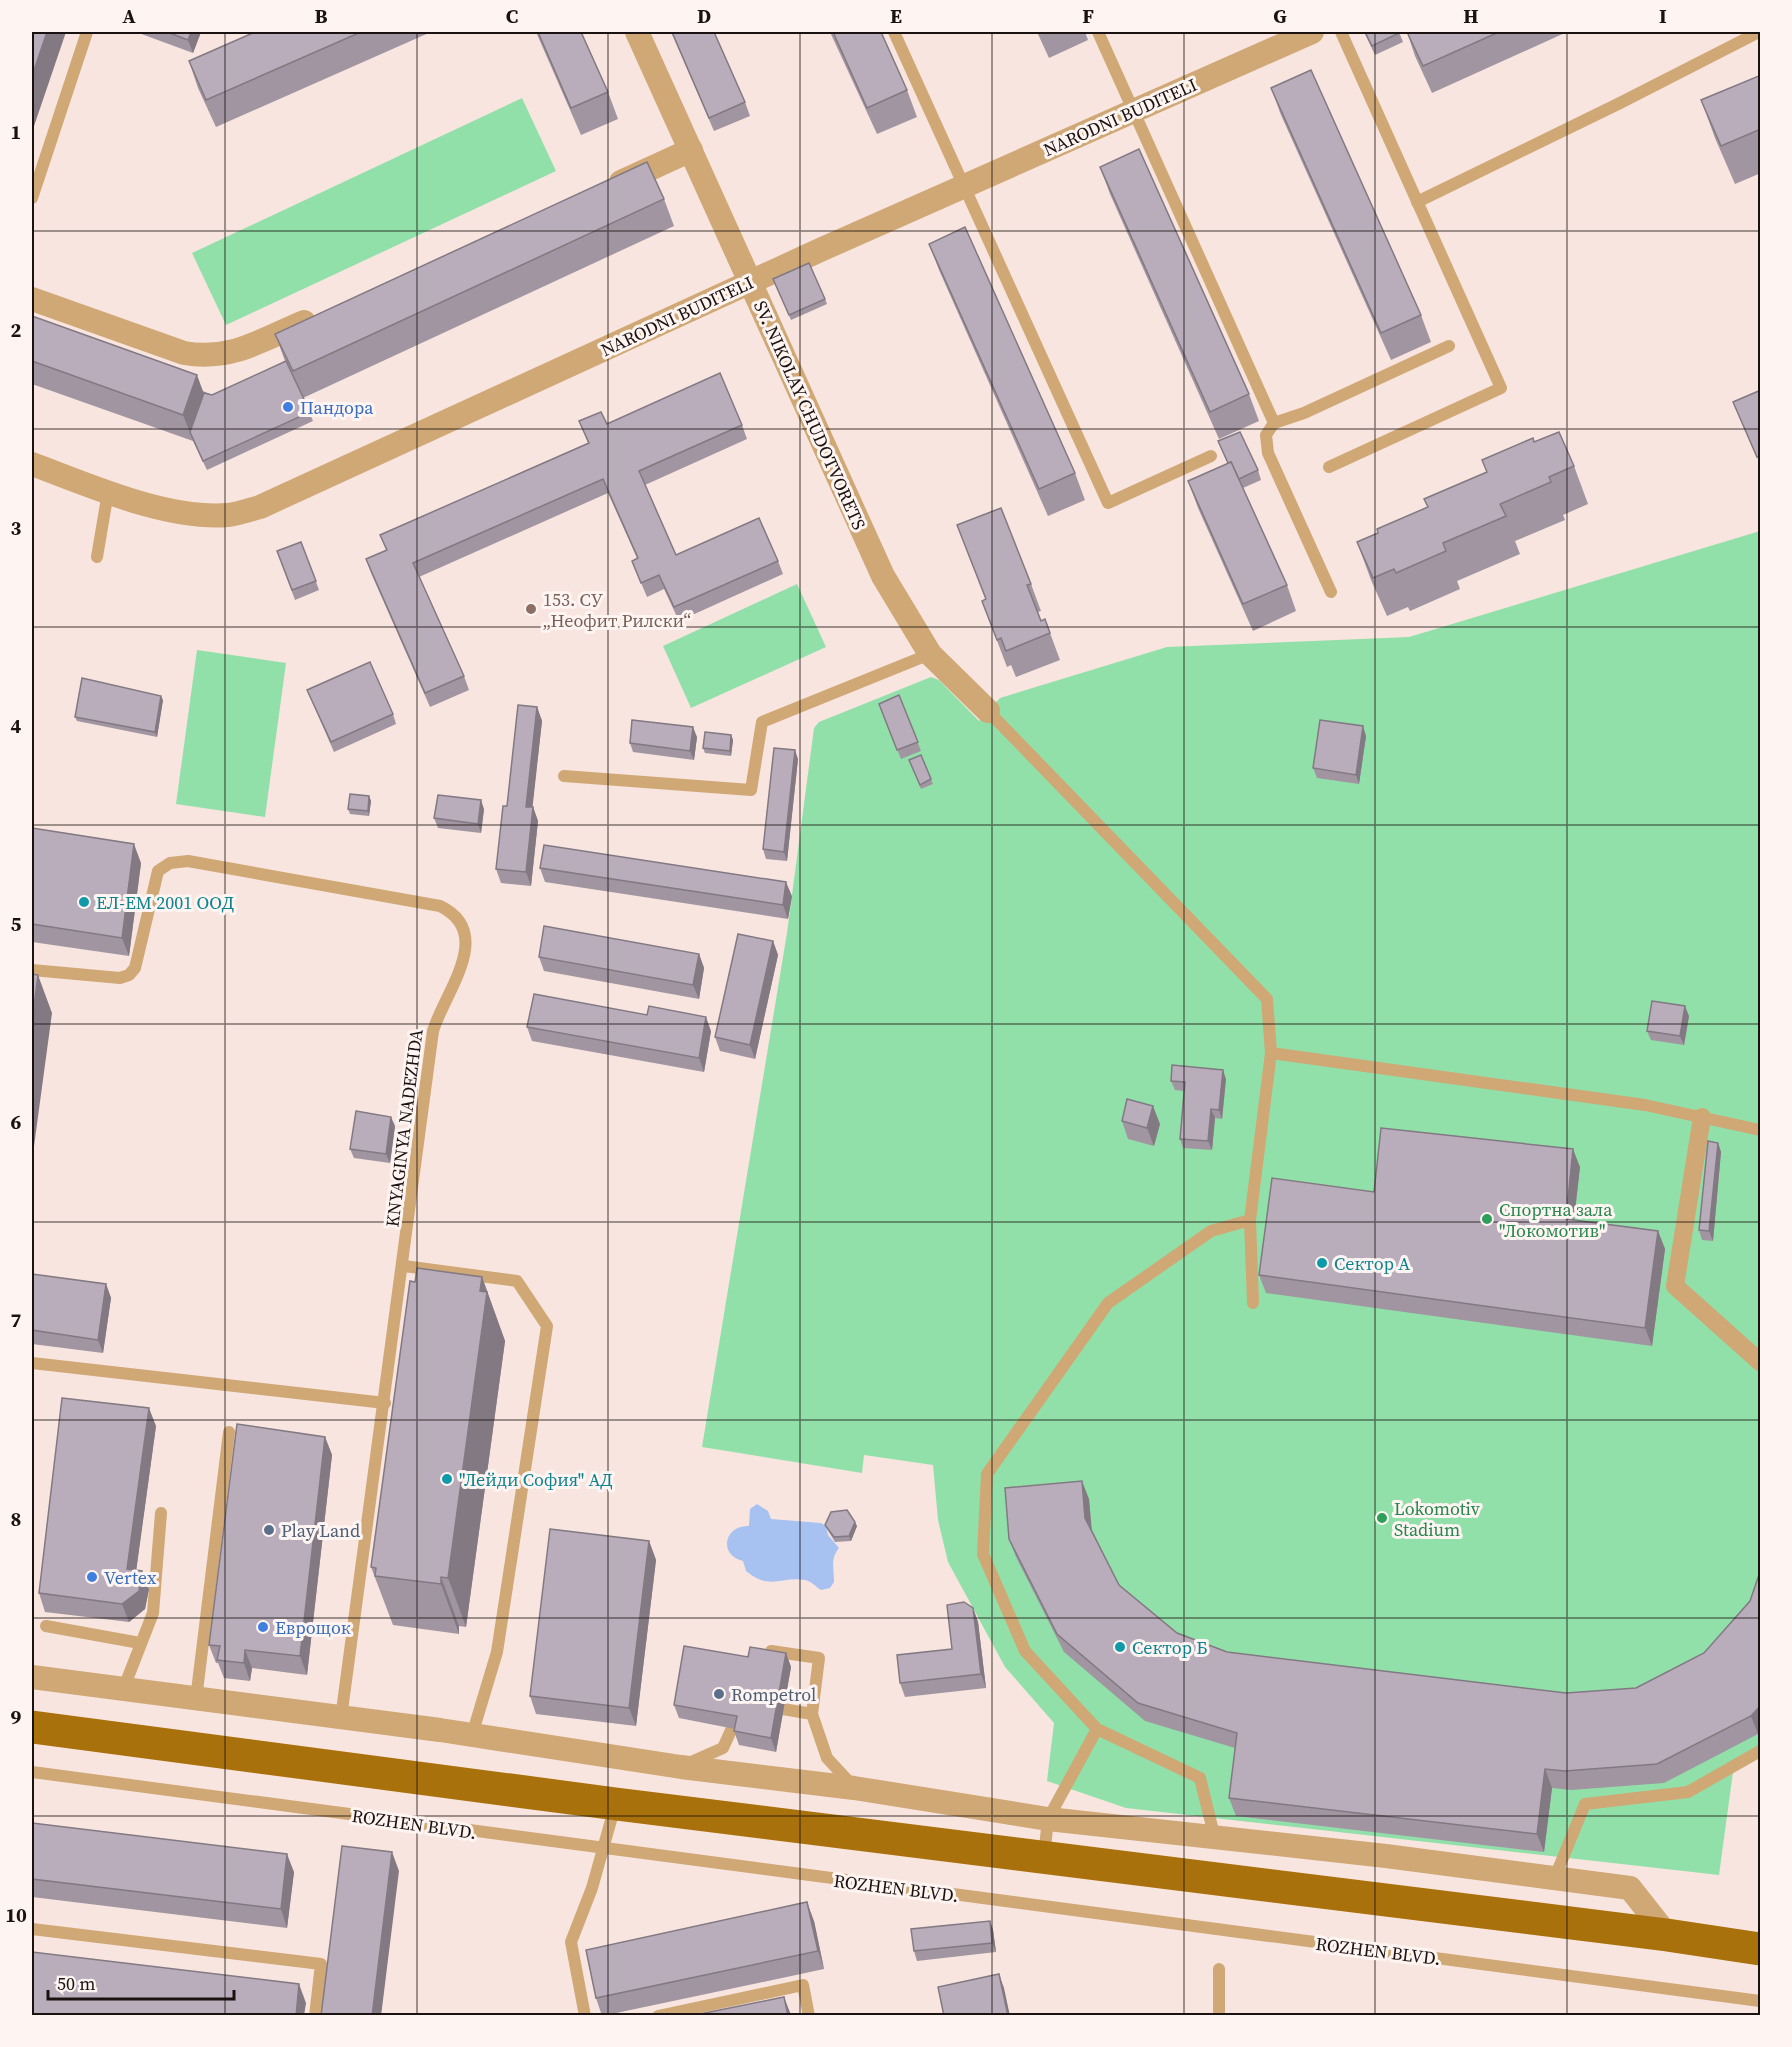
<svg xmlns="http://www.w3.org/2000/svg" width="1792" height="2047" font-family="'Source Serif 4',serif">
<rect width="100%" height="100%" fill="#f9e5df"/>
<g fill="#92e0a9">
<polygon points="522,98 556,171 226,325 192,253"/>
<polygon points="1760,531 1760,1756 1733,1772 1719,1875 1126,1808 1047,1781 1054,1723 1005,1667 948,1562 938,1520 933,1465 864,1455 862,1473 702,1447 787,933 814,728 819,722 931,677 939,680 979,721 1000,698 1167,647 1409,637"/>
<polygon points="797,584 826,647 691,708 663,646"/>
<polygon points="197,650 286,663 265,817 176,804"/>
</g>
<path fill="#a7c2f1" d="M757 1504 768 1511 771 1519 821 1523 826 1526 828 1535 839 1548C830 1559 834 1568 834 1582L830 1588 821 1590C815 1586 811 1581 805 1580 781 1576 770 1591 746 1571L743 1561C718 1555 724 1525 749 1526L750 1509Z"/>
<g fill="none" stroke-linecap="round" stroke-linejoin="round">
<g stroke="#cfa875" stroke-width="12">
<polyline points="894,32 1108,503 1211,456"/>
<polyline points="1098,32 1274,423 1266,435 1268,453 1331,592"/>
<polyline points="32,198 87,32"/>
<polyline points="1417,202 1620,103 1759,32"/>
<polyline points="1274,423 1304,413 1449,346"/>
<polyline points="1329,467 1501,388 1341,32"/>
<polyline points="97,557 108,492"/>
<polyline points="988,711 1267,999 1271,1053 1250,1220 1253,1303"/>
<polyline points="564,776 751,790 762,722 930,654"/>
<path d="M32 970 120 978 129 975 135 968 158 871 170 863 188 861 440 906C496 933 444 993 433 1031L341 1718"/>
<polyline points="1271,1053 1645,1105 1760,1130"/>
<polyline points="404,1266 517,1281 547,1326 497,1652 472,1735"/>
<polyline points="32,1363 385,1403"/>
<polyline points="46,1626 140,1643"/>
<polyline points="771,1651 819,1658 812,1714"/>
<polyline points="123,1690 153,1613 161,1513"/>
<polyline points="196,1699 229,1432"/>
<polyline points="783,1709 812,1714 827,1758 852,1785"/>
<polyline points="689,1763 723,1748 732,1728"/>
<polyline points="32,1772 1760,2001"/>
<polyline points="1215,1839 1200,1778 1097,1729 1025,1651 983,1554 987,1474 1108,1303 1211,1231 1250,1220"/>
<polyline points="1044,1857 1048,1819 1097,1729"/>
<polyline points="1555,1877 1585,1804 1688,1792 1760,1751"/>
<polyline points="32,1929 321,1964 315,2016"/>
<polyline points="1219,1969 1219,2016"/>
<polyline points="585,2016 571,1942 592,1888 615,1806"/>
<polyline points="658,2016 803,1985 809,2016"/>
</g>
<polyline stroke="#cfa875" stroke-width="18" points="1702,1117 1675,1286 1760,1362"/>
<g stroke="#cfa875" stroke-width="24">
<polyline points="637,32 883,576 930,654 988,711"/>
<polyline points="621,182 691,150"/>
<path d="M32 299 184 353C232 361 261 340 304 322"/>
<path d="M32 464C89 485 166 520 228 515 238 514 249 510 260 507L818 251 1312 32"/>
<polyline points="32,1677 440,1730 681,1767 854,1788 1048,1819 1386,1856 1630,1888 1667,1935"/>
</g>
<polyline stroke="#a9710b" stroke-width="33" points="32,1727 616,1804 1667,1935 1760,1949"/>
</g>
<g fill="#a095a1">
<polygon points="136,32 201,32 193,53"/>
<polygon points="255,32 431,32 216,127 198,88 189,61"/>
<polygon points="536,32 581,32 608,92 618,119 581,135"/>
<polygon points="671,32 714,32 745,102 750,116 714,131"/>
<polygon points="830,32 881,32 907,90 917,117 877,134"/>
<polygon points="1037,32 1085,32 1088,40 1049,58"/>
<polygon points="1364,32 1399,32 1403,42 1375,55"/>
<polygon points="1407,32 1567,32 1432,93 1415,56"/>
<polygon points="1761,75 1761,173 1735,184 1715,138 1701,100"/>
<polygon points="1271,88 1421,315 1431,342 1391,360 1281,115"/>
<polygon points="1100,167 1249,394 1259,421 1219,439 1110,194"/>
<polygon points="664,199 674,226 303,398 313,421 207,470 193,441 32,384 32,316 212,395 285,361 275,334"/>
<polygon points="929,244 1075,473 1085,500 1048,516 939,270"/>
<polygon points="775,284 825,299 827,304 791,320"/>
<polygon points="1761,390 1761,466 1733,402"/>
<polygon points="579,421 607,424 742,425 747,439 645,485 676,555 778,561 783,574 679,621 664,589 647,597 632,561 637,558 608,493 419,577 464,676 469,690 430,707 371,573 366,559 386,550 380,535 588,443"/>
<polygon points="1218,441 1258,470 1261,480 1243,488 1287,585 1296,611 1253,631 1198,508 1188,481 1228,463"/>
<polygon points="1534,442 1574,466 1588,504 1563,515 1565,520 1515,541 1520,554 1457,581 1460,589 1410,611 1408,607 1387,616 1371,580 1357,542 1378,533 1427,507 1487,472 1482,460"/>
<polygon points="957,525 1031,584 1041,611 1038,612 1041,621 1050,633 1060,660 1016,677 1011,665 1007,667 982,601 986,600"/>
<polygon points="301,542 319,590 295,600 277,551"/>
<polygon points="307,690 393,714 396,724 334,752"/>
<polygon points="899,695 921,751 901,759 879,704"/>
<polygon points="163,700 157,737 77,721 75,717"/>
<polygon points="537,707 542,721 532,807 533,807 538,821 531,886 501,883 496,869 507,806"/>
<polygon points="731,735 733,740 731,756 705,753 703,748"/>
<polygon points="1366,736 1359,784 1317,778 1313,768"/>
<polygon points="697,737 694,760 633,752 630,743"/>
<polygon points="921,755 933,784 921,789 909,760"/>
<polygon points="798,759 787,861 766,859 763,849"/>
<polygon points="369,796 371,801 369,816 350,814 348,809"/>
<polygon points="484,809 481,833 438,828 434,818"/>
<polygon points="32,828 141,863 129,956 32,942"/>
<polygon points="540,868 792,896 788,919 545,882"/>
<polygon points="773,941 778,955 755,1059 720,1051 715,1037"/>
<polygon points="699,954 704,968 699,999 544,971 539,957"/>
<polygon points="1689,1016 1684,1045 1651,1040 1647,1031"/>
<polygon points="527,1027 711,1031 704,1072 532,1041"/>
<polygon points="1226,1079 1222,1119 1215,1118 1212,1150 1183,1148 1180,1139 1184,1091 1175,1090 1171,1081"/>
<polygon points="1122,1121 1160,1124 1154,1146 1128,1139"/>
<polygon points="395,1126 390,1163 354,1158 350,1149"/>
<polygon points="1718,1143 1721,1152 1713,1241 1702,1240 1699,1230"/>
<polygon points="1580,1167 1574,1220 1658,1231 1665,1249 1652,1346 1266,1293 1259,1275 1374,1192"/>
<polygon points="32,1274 106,1284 111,1298 103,1353 32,1344"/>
<polygon points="482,1277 505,1341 466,1627 459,1626 459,1634 393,1625 371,1567 415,1282"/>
<polygon points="156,1426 136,1570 149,1589 145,1609 129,1622 45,1612 39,1593"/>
<polygon points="325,1437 332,1455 307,1675 252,1668 250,1681 224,1678 218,1663 216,1663 209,1645"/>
<polygon points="1089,1499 1092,1530 1119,1585 1177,1633 1227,1652 1566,1693 1636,1688 1704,1653 1750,1601 1761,1569 1761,1732 1758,1734 1664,1783 1571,1790 1552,1788 1544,1852 1236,1816 1229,1798 1235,1748 1145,1721 1064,1652 1016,1557 1009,1539"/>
<polygon points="825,1525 857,1526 851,1541 835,1542 827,1529"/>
<polygon points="649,1541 656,1560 636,1726 536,1714 530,1696"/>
<polygon points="973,1608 978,1622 986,1688 905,1697 900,1683 952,1649"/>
<polygon points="786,1653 791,1667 776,1752 739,1745 734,1731 735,1729 679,1718 674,1705 748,1657"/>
<polygon points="32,1823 294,1872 287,1928 32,1897"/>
<polygon points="814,1921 824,1969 602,2016 596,1998"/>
<polygon points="990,1921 993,1930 996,1952 917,1961 914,1951"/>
</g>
<g fill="#827983">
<polygon points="47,32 66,32 32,132 32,76"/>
<polygon points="191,32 201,32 193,53 188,40"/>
<polygon points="197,375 207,402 190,432 183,415"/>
<polygon points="161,696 163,700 157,737 155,732"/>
<polygon points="537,707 542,721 531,821 526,807"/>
<polygon points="1363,726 1366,736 1359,784 1356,775"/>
<polygon points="693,727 697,737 694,760 690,751"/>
<polygon points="731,735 733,740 731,756 730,751"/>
<polygon points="795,750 798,759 787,861 784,852"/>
<polygon points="369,796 371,801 369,816 368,811"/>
<polygon points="481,800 484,809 481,833 478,824"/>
<polygon points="533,807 538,821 531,886 526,872"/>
<polygon points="134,844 141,863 129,956 122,938"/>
<polygon points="786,882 792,896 788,919 783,905"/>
<polygon points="773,941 778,955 755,1059 750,1045"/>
<polygon points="699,954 704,968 699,999 693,985"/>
<polygon points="38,975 52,1013 32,1161 32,1022"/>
<polygon points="1685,1006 1689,1016 1684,1045 1680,1036"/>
<polygon points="706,1017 711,1031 704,1072 699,1058"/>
<polygon points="1223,1070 1226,1079 1222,1119 1219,1110"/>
<polygon points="1153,1106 1160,1124 1154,1146 1147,1128"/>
<polygon points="1211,1109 1215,1118 1212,1150 1208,1141"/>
<polygon points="391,1117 395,1126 390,1163 386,1154"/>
<polygon points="1718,1143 1721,1152 1713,1241 1709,1231"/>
<polygon points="1573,1149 1580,1167 1572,1237 1566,1219"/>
<polygon points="1658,1231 1665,1249 1652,1346 1645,1328"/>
<polygon points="482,1277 505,1341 466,1627 448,1578"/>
<polygon points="106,1284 111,1298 103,1353 98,1340"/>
<polygon points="149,1408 156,1426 134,1587 127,1569"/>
<polygon points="325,1437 332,1455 307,1675 300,1656"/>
<polygon points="1082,1481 1089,1499 1092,1536 1085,1518"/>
<polygon points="855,1522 857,1526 851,1541 849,1536"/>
<polygon points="649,1541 656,1560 636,1726 629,1708"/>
<polygon points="142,1571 149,1589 145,1609 129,1622 122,1604"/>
<polygon points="441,1577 459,1626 459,1634 441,1584"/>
<polygon points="973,1608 978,1622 986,1688 981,1674"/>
<polygon points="245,1650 252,1668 250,1681 244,1663"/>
<polygon points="786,1653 791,1667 776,1752 771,1738"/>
<polygon points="1761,1705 1761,1732 1758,1734 1751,1716"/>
<polygon points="1545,1769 1552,1788 1544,1852 1537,1834"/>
<polygon points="392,1852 399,1871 381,2016 372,2016"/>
<polygon points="287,1854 294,1872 287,1928 281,1909"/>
<polygon points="807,1902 814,1921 824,1969 818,1951"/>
<polygon points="990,1921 993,1930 996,1952 992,1943"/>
<polygon points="999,1974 1004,1988 1010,2016 1008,2016"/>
<polygon points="299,1984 306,2003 304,2016 296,2016"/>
<polygon points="784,1997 791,2015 791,2016 788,2016"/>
</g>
<g fill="#baadbb" stroke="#827983" stroke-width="1.5">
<polygon points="32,32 47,32 32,76"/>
<polygon points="167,32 191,32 188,40"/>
<polygon points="255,32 361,32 206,100 189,61"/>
<polygon points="538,32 581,32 608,92 571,108"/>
<polygon points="672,32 714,32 745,102 709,118"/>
<polygon points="833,32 881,32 907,90 867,108"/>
<polygon points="1365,32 1399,32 1399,33 1372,46"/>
<polygon points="1407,32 1499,32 1423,66"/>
<polygon points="1311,70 1421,315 1381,333 1271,88"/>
<polygon points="1761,75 1761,129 1721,146 1701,100"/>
<polygon points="1139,149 1249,394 1210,412 1100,167"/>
<polygon points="647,162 664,199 293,371 275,334"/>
<polygon points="965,227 1075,473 1039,489 929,244"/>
<polygon points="809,263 825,299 789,315 773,279"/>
<polygon points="32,316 197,375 183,415 32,361"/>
<polygon points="286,361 310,412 203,461 190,432 204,393 212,395"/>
<polygon points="720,373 742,425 639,471 676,555 759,518 778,561 674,607 659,575 641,583 632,561 638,558 603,479 413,563 464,676 425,693 366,559 387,550 380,535 589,443 579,421 601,412 607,424"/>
<polygon points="1761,390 1761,456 1757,457 1733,402"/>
<polygon points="1240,432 1258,470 1239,479 1231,462 1228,463 1218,441"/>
<polygon points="1559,432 1574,466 1549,477 1551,482 1500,504 1506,516 1443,543 1446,551 1396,573 1394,569 1373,578 1357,542 1378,533 1377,529 1428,507 1424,499 1487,472 1482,460 1533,438 1534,442"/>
<polygon points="1231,462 1287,585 1243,604 1188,481"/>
<polygon points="1001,508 1031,584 1027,585 1041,621 1045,619 1050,633 1006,651 1001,638 997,640 982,601 986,599 957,525"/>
<polygon points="301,542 316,581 292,590 277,551"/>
<polygon points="370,662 393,714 331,742 307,690"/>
<polygon points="82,678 161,696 155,732 75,717"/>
<polygon points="899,695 918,742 897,750 879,704"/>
<polygon points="518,705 537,707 526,807 533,807 526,872 496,869 503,806 507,806"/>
<polygon points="632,720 693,727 690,751 630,743"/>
<polygon points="1320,720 1363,726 1356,775 1313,768"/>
<polygon points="705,732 731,735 730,751 703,748"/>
<polygon points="774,748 795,750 784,852 763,849"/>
<polygon points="921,755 931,779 920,785 909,760"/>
<polygon points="350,794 369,796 368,811 348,809"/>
<polygon points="438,795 481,800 478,824 434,818"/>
<polygon points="32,828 134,844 122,938 32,924"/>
<polygon points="544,845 786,882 783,905 540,868"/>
<polygon points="544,926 699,954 693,985 539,957"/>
<polygon points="738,934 773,941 750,1045 715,1037"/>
<polygon points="32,974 38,975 32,1022"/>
<polygon points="534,994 647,1015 649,1006 706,1017 699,1058 527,1027"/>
<polygon points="1652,1001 1685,1006 1680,1036 1647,1031"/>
<polygon points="1172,1065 1223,1070 1219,1110 1211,1109 1208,1141 1180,1139 1185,1082 1171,1081"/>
<polygon points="1127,1099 1153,1106 1147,1128 1122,1121"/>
<polygon points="356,1111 391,1117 386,1154 350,1149"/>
<polygon points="1381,1128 1573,1149 1566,1219 1658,1231 1645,1328 1259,1275 1272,1178 1374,1192"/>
<polygon points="1708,1141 1718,1143 1709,1231 1699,1230"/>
<polygon points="417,1268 482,1277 480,1291 487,1292 448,1578 441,1577 441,1584 375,1576 376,1568 371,1567 410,1281 415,1282"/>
<polygon points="32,1274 106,1284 98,1340 32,1330"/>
<polygon points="62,1398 149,1408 127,1569 142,1571 139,1591 122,1604 39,1593"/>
<polygon points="237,1424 325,1437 300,1656 245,1650 244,1663 217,1660 220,1646 209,1645"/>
<polygon points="1082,1481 1085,1518 1119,1585 1177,1633 1227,1652 1566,1693 1636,1688 1704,1653 1750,1601 1761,1569 1761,1705 1751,1716 1657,1764 1565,1771 1545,1769 1537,1834 1229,1798 1237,1733 1138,1703 1057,1634 1009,1539 1005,1488"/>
<polygon points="847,1510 855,1522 849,1536 834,1537 825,1525 831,1512"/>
<polygon points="550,1529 649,1541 629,1708 530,1696"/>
<polygon points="964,1602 973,1608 981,1674 900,1683 897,1655 952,1649 947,1605"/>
<polygon points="684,1646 748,1657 750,1647 786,1653 771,1738 734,1731 737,1716 674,1705"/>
<polygon points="32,1823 287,1854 281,1909 32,1879"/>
<polygon points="342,1846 392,1852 372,2016 321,2016"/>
<polygon points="807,1902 818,1951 596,1998 586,1950"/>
<polygon points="990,1921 992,1943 914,1951 911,1929"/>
<polygon points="32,1952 299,1984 296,2016 32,2016"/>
<polygon points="999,1974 1008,2016 944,2016 938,1987"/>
<polygon points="784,1997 788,2016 690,2016"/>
</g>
<path fill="none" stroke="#191210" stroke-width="1.5" stroke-opacity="0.55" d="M225 32V2016M417 32V2016M608 32V2016M800 32V2016M992 32V2016M1184 32V2016M1375 32V2016M1567 32V2016M32 231H1760M32 429H1760M32 627H1760M32 825H1760M32 1024H1760M32 1222H1760M32 1420H1760M32 1618H1760M32 1816H1760"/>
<g fill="#3f7fe0" stroke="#fef5f3" stroke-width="2">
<circle cx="288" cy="407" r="6"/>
<circle cx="92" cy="1577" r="6"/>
<circle cx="263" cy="1627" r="6"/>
</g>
<circle fill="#8d6e63" stroke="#fef5f3" stroke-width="2" cx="531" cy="609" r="6"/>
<g fill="#0f9aa8" stroke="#fef5f3" stroke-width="2">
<circle cx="84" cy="902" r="6"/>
<circle cx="1322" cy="1263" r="6"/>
<circle cx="447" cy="1479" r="6"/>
<circle cx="1120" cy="1647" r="6"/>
</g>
<g fill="#2e9e5b" stroke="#fef5f3" stroke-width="2">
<circle cx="1487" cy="1219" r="6"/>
<circle cx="1382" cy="1518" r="6"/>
</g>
<g fill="#5c6f8a" stroke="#fef5f3" stroke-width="2">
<circle cx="269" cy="1530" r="6"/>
<circle cx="719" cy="1694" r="6"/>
</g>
<g text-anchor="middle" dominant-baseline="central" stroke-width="6" stroke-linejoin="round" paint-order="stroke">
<g font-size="18" fill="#191210" stroke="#fef5f3">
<text transform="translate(1120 117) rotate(-24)">NARODNI BUDITELI</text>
<text transform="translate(677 316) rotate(-25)">NARODNI BUDITELI</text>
<text transform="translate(810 415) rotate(66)">SV. NIKOLAY CHUDOTVORETS</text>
<text transform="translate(404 1128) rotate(-83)">KNYAGINYA NADEZHDA</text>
<text transform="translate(414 1824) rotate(8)">ROZHEN BLVD.</text>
<text transform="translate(896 1888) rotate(7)">ROZHEN BLVD.</text>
<text transform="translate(1378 1951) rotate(7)">ROZHEN BLVD.</text>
</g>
<g font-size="18" fill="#366cbe" stroke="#fef5f3" text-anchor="start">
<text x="300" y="407">Пандора</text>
<text x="104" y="1577">Vertex</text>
<text x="275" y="1627">Еврощок</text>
</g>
<g font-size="18" fill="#785e54" stroke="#fef5f3" text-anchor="start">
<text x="543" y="599">153. СУ<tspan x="543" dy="21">„Неофит Рилски“</tspan></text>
</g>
<g font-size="18" fill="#0d838f" stroke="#fef5f3" text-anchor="start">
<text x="96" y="902">ЕЛ-ЕМ 2001 ООД</text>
<text x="1334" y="1263">Сектор А</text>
<text x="459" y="1479">"Лейди София" АД</text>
<text x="1132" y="1647">Сектор Б</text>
</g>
<g font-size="18" fill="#27864d" stroke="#fef5f3" text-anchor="start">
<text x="1499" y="1209">Спортна зала<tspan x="1499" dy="21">"Локомотив"</tspan></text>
<text x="1394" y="1508">Lokomotiv<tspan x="1394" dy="21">Stadium</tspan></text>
</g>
<g font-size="18" fill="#4e5e75" stroke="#fef5f3" text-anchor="start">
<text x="281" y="1530">Play Land</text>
<text x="731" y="1694">Rompetrol</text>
</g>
</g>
<rect width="1792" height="2047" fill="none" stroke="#fef5f3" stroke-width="66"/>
<path d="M48 1990v9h186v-9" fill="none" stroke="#191210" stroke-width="3"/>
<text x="57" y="1990" font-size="18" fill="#191210" stroke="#fef5f3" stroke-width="4.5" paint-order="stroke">50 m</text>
<rect x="33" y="33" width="1726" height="1981" fill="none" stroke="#191210" stroke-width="2"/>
<g font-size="20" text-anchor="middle" font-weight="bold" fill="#191210">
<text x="129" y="23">A</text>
<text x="321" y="23">B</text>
<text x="512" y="23">C</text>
<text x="704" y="23">D</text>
<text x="896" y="23">E</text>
<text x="1088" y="23">F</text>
<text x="1280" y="23">G</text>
<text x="1471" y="23">H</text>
<text x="1663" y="23">I</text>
<text x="16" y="139">1</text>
<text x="16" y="337">2</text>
<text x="16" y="535">3</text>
<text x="16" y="733">4</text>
<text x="16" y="931">5</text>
<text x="16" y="1129">6</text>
<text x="16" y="1327">7</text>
<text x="16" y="1526">8</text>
<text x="16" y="1724">9</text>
<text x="16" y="1922">10</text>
</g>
</svg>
